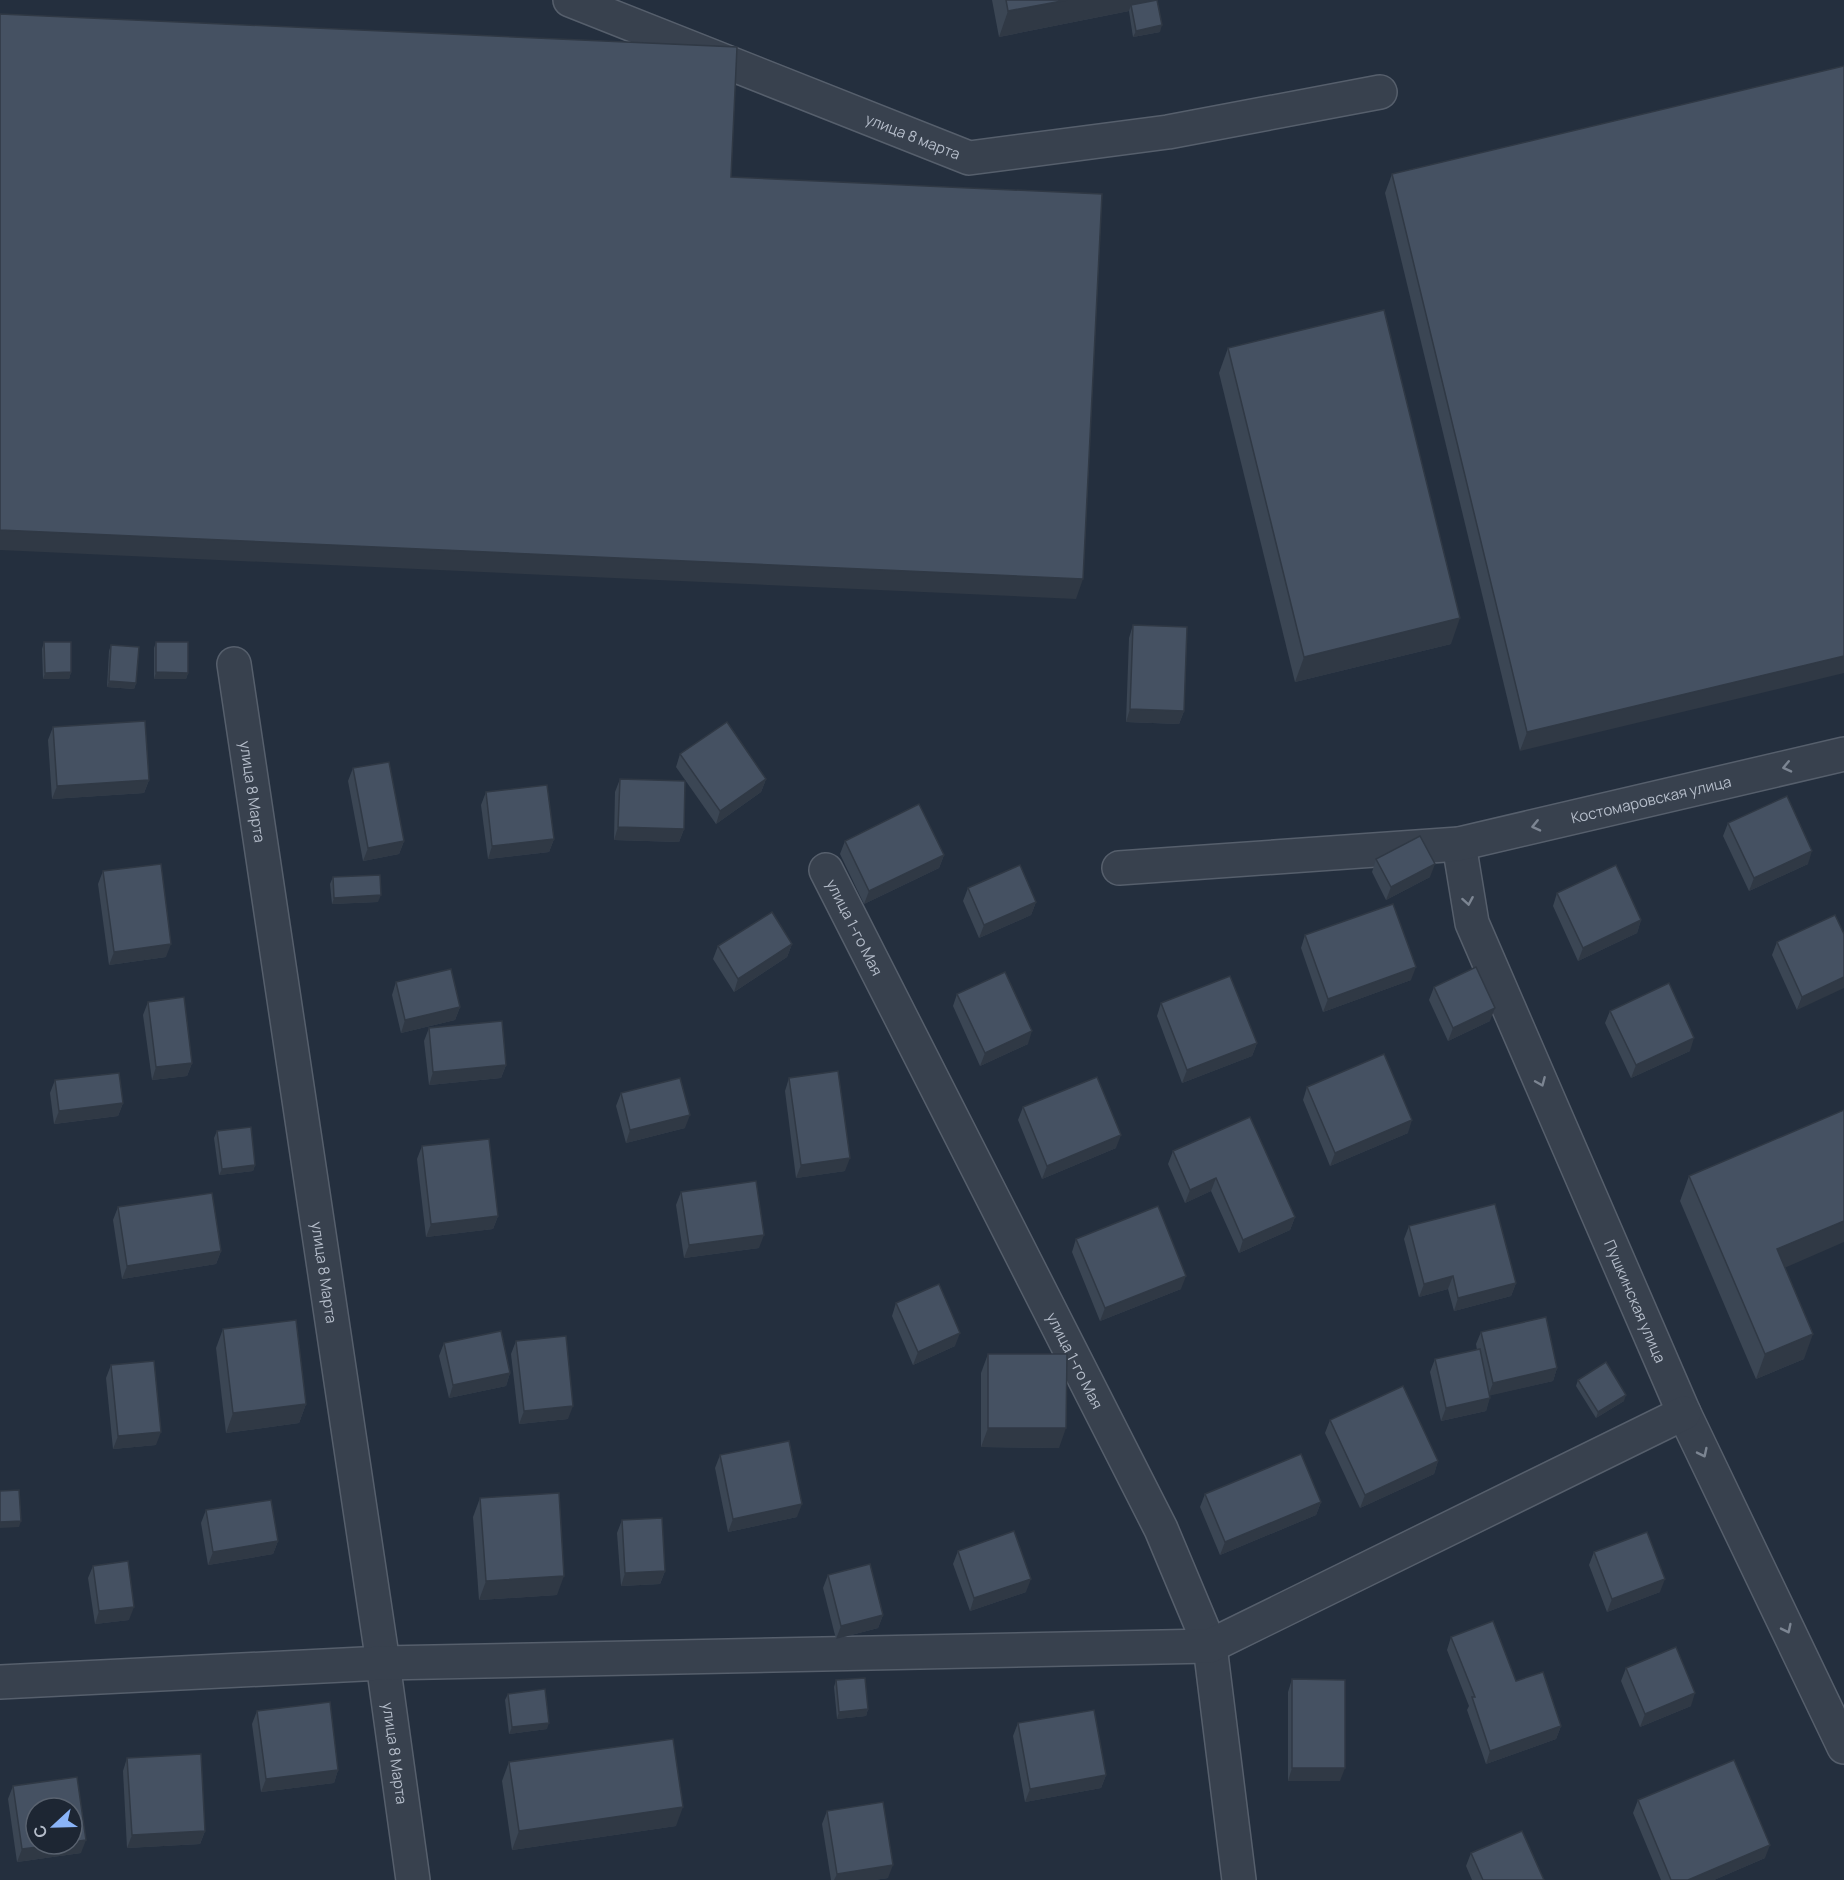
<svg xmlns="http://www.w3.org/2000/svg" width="1844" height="1880" font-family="Manrope,sans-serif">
<rect width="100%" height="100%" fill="#242f3e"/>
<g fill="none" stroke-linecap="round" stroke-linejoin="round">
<g stroke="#565f6c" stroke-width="36">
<g id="minor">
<path id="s1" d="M570 0 969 158 1168 132 1380 92"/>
<path id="s2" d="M234 664 383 1663 413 1880"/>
<path id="s3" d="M1459 844 1472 923 1684 1413 1844 1747"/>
<path id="s4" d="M1119 868 1459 844 1844 754"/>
<path id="s5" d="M826 870 1161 1529 1210 1646 1239 1880"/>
<polyline points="0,1682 383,1663 1210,1646 1684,1413"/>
</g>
</g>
<use href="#minor" stroke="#38414e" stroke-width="33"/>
</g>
<g fill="#3b4654">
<polygon points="992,0 1157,0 1160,32 1133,37 1129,11 999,37"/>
<polygon points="1844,66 1520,751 1385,193 1392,174"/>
<polygon points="1228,348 1451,644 1295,682 1219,373"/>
<polygon points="1133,625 1184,711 1179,724 1126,722 1129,638"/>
<polygon points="44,642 71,672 69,679 43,679 42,649"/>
<polygon points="156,642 188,673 186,679 154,679 154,648"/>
<polygon points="111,645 136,683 134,689 107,687 109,651"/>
<polygon points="53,727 149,780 144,793 52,799 48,740"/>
<polygon points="680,754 766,779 761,792 716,824 676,767"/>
<polygon points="353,768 404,841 399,854 363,861 348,781"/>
<polygon points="620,779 684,829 679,842 614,840 615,792"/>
<polygon points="486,792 554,839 549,852 488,859 481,805"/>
<polygon points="1728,823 1808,864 1749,891 1723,836"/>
<polygon points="845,841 944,855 939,868 864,904 840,854"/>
<polygon points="1376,859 1430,877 1386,900 1372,872"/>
<polygon points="103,871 166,957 109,965 98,884"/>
<polygon points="333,877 378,902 332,904 330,884"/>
<polygon points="968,888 1036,902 1031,915 979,938 963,901"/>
<polygon points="1557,893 1641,920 1637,933 1578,961 1553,906"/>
<polygon points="1835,915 1797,1010 1772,955 1777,942"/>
<polygon points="1305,935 1411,980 1323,1012 1301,948"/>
<polygon points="792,944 787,957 734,992 713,959 718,946"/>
<polygon points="396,982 460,1007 455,1020 401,1033 392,995"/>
<polygon points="1434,987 1490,1021 1448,1041 1429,1000"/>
<polygon points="957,994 1028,1044 980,1066 953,1006"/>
<polygon points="148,1002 192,1063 187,1076 152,1080 143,1015"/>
<polygon points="1161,1003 1257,1043 1252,1056 1182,1083 1157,1016"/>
<polygon points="1610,1011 1690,1051 1631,1078 1605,1023"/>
<polygon points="429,1028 506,1065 501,1078 429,1085 424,1041"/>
<polygon points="789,1078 845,1171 796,1178 785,1091"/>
<polygon points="55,1080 123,1103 118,1116 54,1124 50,1093"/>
<polygon points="1307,1087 1408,1133 1330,1166 1303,1100"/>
<polygon points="621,1093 685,1128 626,1143 616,1106"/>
<polygon points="1023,1107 1116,1148 1042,1179 1018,1120"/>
<polygon points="217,1131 255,1165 253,1171 219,1175 214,1138"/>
<polygon points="422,1146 498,1216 493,1229 426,1237 417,1159"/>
<polygon points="1173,1151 1295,1217 1290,1230 1239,1253 1211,1191 1185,1203 1168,1164"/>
<polygon points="1689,1176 1804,1359 1756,1379 1680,1201"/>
<polygon points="681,1192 759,1248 684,1258 676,1205"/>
<polygon points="118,1207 221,1251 216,1264 122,1279 113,1220"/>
<polygon points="1409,1226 1516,1283 1511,1296 1454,1311 1448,1289 1419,1297 1404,1239"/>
<polygon points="1076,1239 1181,1289 1100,1321 1072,1252"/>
<polygon points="896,1303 955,1346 913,1365 892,1316"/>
<polygon points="223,1329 306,1404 299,1423 226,1433 216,1348"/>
<polygon points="1481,1332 1557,1368 1553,1381 1490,1395 1486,1411 1441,1421 1430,1372 1435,1359 1477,1350 1476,1344"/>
<polygon points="516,1341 568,1419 519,1424 511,1354"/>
<polygon points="444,1343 510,1373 506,1386 449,1398 439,1356"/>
<polygon points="988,1354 1059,1448 981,1447 981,1373"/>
<polygon points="111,1365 156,1445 113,1449 106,1378"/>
<polygon points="1578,1380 1624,1401 1596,1418 1576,1386"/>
<polygon points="1330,1420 1438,1461 1434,1474 1360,1508 1325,1433"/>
<polygon points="720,1455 797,1517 728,1532 715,1468"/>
<polygon points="1205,1494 1321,1502 1316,1515 1220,1555 1200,1507"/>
<polygon points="480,1498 557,1595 479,1600 473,1517"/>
<polygon points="206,1510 278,1541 273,1554 208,1565 201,1523"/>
<polygon points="622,1520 665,1571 660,1584 621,1586 617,1533"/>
<polygon points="958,1551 1026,1592 970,1611 953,1564"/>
<polygon points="1594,1552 1660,1592 1607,1612 1589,1565"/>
<polygon points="93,1566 129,1620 95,1624 88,1578"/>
<polygon points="828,1575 883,1615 878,1628 836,1639 823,1588"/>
<polygon points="1451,1637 1561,1726 1556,1739 1486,1764 1467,1710 1469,1706 1447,1650"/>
<polygon points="1626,1668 1691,1706 1640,1727 1621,1681"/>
<polygon points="1292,1679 1340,1781 1288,1781 1288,1692"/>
<polygon points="836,1680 868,1709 866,1716 837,1719 834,1687"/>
<polygon points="508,1694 547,1729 509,1734 505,1700"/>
<polygon points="257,1711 338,1770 334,1783 261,1792 252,1724"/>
<polygon points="1018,1723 1106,1775 1101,1788 1025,1802 1013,1736"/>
<polygon points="127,1758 205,1831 200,1844 127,1848 123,1771"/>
<polygon points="509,1762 676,1826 512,1850 502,1781"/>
<polygon points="13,1786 81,1853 17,1862 8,1799"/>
<polygon points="1638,1800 1765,1858 1714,1880 1661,1880 1633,1813"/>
<polygon points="827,1811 888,1878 874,1880 831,1880 822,1824"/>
<polygon points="1471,1853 1544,1880 1472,1880 1466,1866"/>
</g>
<g fill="#303945">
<polygon points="1067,0 1157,0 1131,5 1129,11 999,37 1008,11"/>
<polygon points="1162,25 1160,32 1133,37 1136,31"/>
<polygon points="0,530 1083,579 1076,599 0,550"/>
<polygon points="1460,618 1451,644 1295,682 1304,657"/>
<polygon points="1844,656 1844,673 1520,751 1527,732"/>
<polygon points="71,672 69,679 43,679 45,673"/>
<polygon points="156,672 188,673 186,679 154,679"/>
<polygon points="109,681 136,683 134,689 107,687"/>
<polygon points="1130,709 1184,711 1179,724 1126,722"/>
<polygon points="766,779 761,792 716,824 720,811"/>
<polygon points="149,780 144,793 52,799 57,786"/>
<polygon points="618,827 684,829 679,842 614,840"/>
<polygon points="554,839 549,852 488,859 492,846"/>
<polygon points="404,841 399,854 363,861 368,848"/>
<polygon points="1812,851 1808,864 1749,891 1754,878"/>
<polygon points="944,855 939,868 864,904 869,891"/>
<polygon points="1435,864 1430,877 1386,900 1391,887"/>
<polygon points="381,895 378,902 332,904 334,898"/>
<polygon points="1036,902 1031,915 979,938 984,925"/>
<polygon points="1641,920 1637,933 1578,961 1583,948"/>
<polygon points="171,944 166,957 109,965 114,952"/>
<polygon points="792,944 787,957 734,992 738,979"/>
<polygon points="1416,967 1411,980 1323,1012 1328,999"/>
<polygon points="1844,977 1844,988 1797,1010 1802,997"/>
<polygon points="460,1007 455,1020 401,1033 405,1020"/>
<polygon points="1495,1008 1490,1021 1448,1041 1453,1028"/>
<polygon points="1032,1031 1028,1044 980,1066 985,1053"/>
<polygon points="1694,1038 1690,1051 1631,1078 1636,1065"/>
<polygon points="1257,1043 1252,1056 1182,1083 1187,1070"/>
<polygon points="192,1063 187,1076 152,1080 156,1067"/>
<polygon points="506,1065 501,1078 429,1085 433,1072"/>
<polygon points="123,1103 118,1116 54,1124 59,1111"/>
<polygon points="690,1115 685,1128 626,1143 630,1130"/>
<polygon points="1412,1120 1408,1133 1330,1166 1335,1153"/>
<polygon points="1121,1135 1116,1148 1042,1179 1047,1166"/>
<polygon points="850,1158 845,1171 796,1178 801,1165"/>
<polygon points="255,1165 253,1171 219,1175 222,1169"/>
<polygon points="1216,1178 1211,1191 1185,1203 1190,1190"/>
<polygon points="498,1216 493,1229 426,1237 431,1224"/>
<polygon points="1295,1217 1290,1230 1239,1253 1243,1240"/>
<polygon points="1844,1221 1844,1242 1768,1275 1777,1249"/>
<polygon points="764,1235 759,1248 684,1258 689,1245"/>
<polygon points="221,1251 216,1264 122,1279 127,1266"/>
<polygon points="1186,1276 1181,1289 1100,1321 1105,1308"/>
<polygon points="1453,1276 1448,1289 1419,1297 1424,1284"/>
<polygon points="1516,1283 1511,1296 1454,1311 1458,1298"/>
<polygon points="960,1333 955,1346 913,1365 918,1352"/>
<polygon points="1813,1334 1804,1359 1756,1379 1765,1354"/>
<polygon points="1557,1368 1553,1381 1488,1396 1493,1383"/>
<polygon points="510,1373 506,1386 449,1398 453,1385"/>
<polygon points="1626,1395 1624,1401 1596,1418 1598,1412"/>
<polygon points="1490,1398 1486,1411 1441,1421 1446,1408"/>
<polygon points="306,1404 299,1423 226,1433 233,1413"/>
<polygon points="573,1406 568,1419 519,1424 524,1411"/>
<polygon points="988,1428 1066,1428 1059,1448 981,1447"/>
<polygon points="161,1432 156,1445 113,1449 118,1436"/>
<polygon points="1438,1461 1434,1474 1360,1508 1365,1495"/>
<polygon points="1321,1502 1316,1515 1220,1555 1225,1542"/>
<polygon points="802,1504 797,1517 728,1532 733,1519"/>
<polygon points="21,1521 19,1527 0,1528 0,1522"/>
<polygon points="278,1541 273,1554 208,1565 213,1552"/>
<polygon points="665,1571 660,1584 621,1586 625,1573"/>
<polygon points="564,1576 557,1595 479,1600 486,1581"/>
<polygon points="1031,1579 1026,1592 970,1611 974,1598"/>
<polygon points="1665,1579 1660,1592 1607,1612 1612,1599"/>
<polygon points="134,1607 129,1620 95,1624 99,1611"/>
<polygon points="883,1615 878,1628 836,1639 841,1626"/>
<polygon points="1695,1693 1691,1706 1640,1727 1645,1714"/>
<polygon points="868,1709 866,1716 837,1719 839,1712"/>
<polygon points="549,1723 547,1729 509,1734 512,1727"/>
<polygon points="1561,1726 1556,1739 1486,1764 1490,1751"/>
<polygon points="1292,1768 1345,1768 1340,1781 1288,1781"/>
<polygon points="338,1770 334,1783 261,1792 266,1779"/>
<polygon points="1106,1775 1101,1788 1025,1802 1030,1789"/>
<polygon points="683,1807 676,1826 512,1850 519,1831"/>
<polygon points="205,1831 200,1844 127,1848 132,1835"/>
<polygon points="86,1840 81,1853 17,1862 22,1849 61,1844 72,1844 72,1842"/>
<polygon points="1770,1845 1765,1858 1714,1880 1688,1880"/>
<polygon points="893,1865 888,1878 874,1880 834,1880 837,1874"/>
</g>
<g fill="#455162" stroke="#303945" stroke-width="1.5">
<polygon points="1006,0 1067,0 1008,11"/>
<polygon points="1157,0 1162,25 1136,31 1131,5"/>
<polygon points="0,14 737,47 731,177 1102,194 1083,579 0,530"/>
<polygon points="1844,66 1844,656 1527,732 1392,174"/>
<polygon points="1384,310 1460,618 1304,657 1228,348"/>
<polygon points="1133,625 1187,627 1184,711 1130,709"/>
<polygon points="44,642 71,642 71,672 45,673"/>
<polygon points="156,642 188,642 188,673 156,672"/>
<polygon points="111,645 139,647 136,683 109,681"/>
<polygon points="145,721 149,780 57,786 53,727"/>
<polygon points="727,722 766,779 720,811 680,754"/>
<polygon points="389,762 404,841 368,848 353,768"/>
<polygon points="620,779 685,781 684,829 618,827"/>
<polygon points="547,785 554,839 492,846 486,792"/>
<polygon points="1787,796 1812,851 1754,878 1728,823"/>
<polygon points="919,804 944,855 869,891 845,841"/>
<polygon points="1420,836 1435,864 1391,887 1376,859"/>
<polygon points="161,864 171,944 114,952 103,871"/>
<polygon points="1020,865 1036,902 984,925 968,888"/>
<polygon points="1616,865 1641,920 1583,948 1557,893"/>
<polygon points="380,875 381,895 334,898 333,877"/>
<polygon points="1393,904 1416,967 1328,999 1305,935"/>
<polygon points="772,912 792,944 738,979 718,946"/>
<polygon points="1835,915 1844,934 1844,977 1802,997 1777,942"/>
<polygon points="1476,967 1495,1008 1453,1028 1434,987"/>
<polygon points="451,969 460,1007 405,1020 396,982"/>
<polygon points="1005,972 1032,1031 985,1053 957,994"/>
<polygon points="1230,976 1257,1043 1187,1070 1161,1003"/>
<polygon points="1669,983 1694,1038 1636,1065 1610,1011"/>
<polygon points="184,997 192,1063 156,1067 148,1002"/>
<polygon points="502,1021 506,1065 433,1072 429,1028"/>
<polygon points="1384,1054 1412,1120 1335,1153 1307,1087"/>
<polygon points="838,1071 850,1158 801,1165 789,1078"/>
<polygon points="119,1073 123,1103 59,1111 55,1080"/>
<polygon points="1097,1077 1121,1135 1047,1166 1023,1107"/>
<polygon points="680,1078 690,1115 630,1130 621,1093"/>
<polygon points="1844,1110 1844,1221 1777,1249 1813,1334 1765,1354 1689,1176"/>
<polygon points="1250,1117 1295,1217 1243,1240 1216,1178 1190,1190 1173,1151"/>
<polygon points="251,1127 255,1165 222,1169 217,1131"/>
<polygon points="489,1139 498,1216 431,1224 422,1146"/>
<polygon points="756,1181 764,1235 689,1245 681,1192"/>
<polygon points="212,1193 221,1251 127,1266 118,1207"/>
<polygon points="1495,1204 1516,1283 1458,1298 1453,1276 1424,1284 1409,1226"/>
<polygon points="1158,1206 1186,1276 1105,1308 1076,1239"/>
<polygon points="939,1284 960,1333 918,1352 896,1303"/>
<polygon points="1546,1317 1557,1368 1493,1383 1481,1332"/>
<polygon points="296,1320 306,1404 233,1413 223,1329"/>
<polygon points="501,1331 510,1373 453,1385 444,1343"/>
<polygon points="566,1336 573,1406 524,1411 516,1341"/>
<polygon points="1480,1349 1490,1398 1446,1408 1435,1359"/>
<polygon points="988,1354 1067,1354 1066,1428 988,1428"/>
<polygon points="154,1361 161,1432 118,1436 111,1365"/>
<polygon points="1606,1362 1626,1395 1598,1412 1578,1380"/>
<polygon points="1403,1386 1438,1461 1365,1495 1330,1420"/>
<polygon points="789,1441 802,1504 733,1519 720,1455"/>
<polygon points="1301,1454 1321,1502 1225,1542 1205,1494"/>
<polygon points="19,1490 21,1521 0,1522 0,1491"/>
<polygon points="559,1493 564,1576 486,1581 480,1498"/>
<polygon points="271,1500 278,1541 213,1552 206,1510"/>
<polygon points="662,1518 665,1571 625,1573 622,1520"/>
<polygon points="1014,1531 1031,1579 974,1598 958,1551"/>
<polygon points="1647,1532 1665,1579 1612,1599 1594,1552"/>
<polygon points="128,1561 134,1607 99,1611 93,1566"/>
<polygon points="870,1564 883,1615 841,1626 828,1575"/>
<polygon points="1493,1621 1516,1681 1543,1672 1561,1726 1490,1751 1472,1697 1475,1697 1451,1637"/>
<polygon points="1676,1647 1695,1693 1645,1714 1626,1668"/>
<polygon points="865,1678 868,1709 839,1712 836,1680"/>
<polygon points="1292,1679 1345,1680 1345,1768 1292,1768"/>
<polygon points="545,1689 549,1723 512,1727 508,1694"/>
<polygon points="330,1702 338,1770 266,1779 257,1711"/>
<polygon points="1094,1710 1106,1775 1030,1789 1018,1723"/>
<polygon points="673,1739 683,1807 519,1831 509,1762"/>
<polygon points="201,1754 205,1831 132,1835 127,1758"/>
<polygon points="1734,1760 1770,1845 1688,1880 1671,1880 1638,1800"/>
<polygon points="77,1777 86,1840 72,1842 72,1808 36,1808 36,1844 61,1844 22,1849 13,1786"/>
<polygon points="883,1802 893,1865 837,1874 827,1811"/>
<polygon points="1522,1831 1544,1880 1483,1880 1471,1853"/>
</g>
<defs><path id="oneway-chevron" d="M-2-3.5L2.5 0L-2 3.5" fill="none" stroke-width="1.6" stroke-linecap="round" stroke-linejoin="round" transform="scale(1.5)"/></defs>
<g stroke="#7c8592">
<use href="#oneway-chevron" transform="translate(1787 767) rotate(167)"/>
<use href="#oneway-chevron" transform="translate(1536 826) rotate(167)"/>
<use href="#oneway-chevron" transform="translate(1468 901) rotate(80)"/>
<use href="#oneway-chevron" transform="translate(1541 1082) rotate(67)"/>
<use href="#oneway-chevron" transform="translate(1703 1453) rotate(64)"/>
<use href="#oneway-chevron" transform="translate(1787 1629) rotate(64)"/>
</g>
<g text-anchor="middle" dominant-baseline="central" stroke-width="6" stroke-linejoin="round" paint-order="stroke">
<g font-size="15" fill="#b4bcc9" stroke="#1d2633">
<text stroke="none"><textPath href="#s1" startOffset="369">улица 8 марта</textPath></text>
<text stroke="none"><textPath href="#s2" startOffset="129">улица 8 Марта</textPath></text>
<text stroke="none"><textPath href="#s4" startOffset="538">Костомаровская улица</textPath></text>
<text stroke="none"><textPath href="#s5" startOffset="64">улица 1-го Мая</textPath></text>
<text stroke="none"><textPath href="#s2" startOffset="615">улица 8 Марта</textPath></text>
<text stroke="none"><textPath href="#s3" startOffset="492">Пушкинская улица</textPath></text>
<text stroke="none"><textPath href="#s5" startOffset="550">улица 1-го Мая</textPath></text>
<text stroke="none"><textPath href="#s2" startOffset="1101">улица 8 Марта</textPath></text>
</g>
</g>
<g transform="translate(54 1826) rotate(248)"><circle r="28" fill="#1d2633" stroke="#59626f" stroke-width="1.5"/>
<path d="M0-4.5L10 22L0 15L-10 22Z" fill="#8ab4f8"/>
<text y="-9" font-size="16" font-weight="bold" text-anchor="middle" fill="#b4bcc9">С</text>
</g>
</svg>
